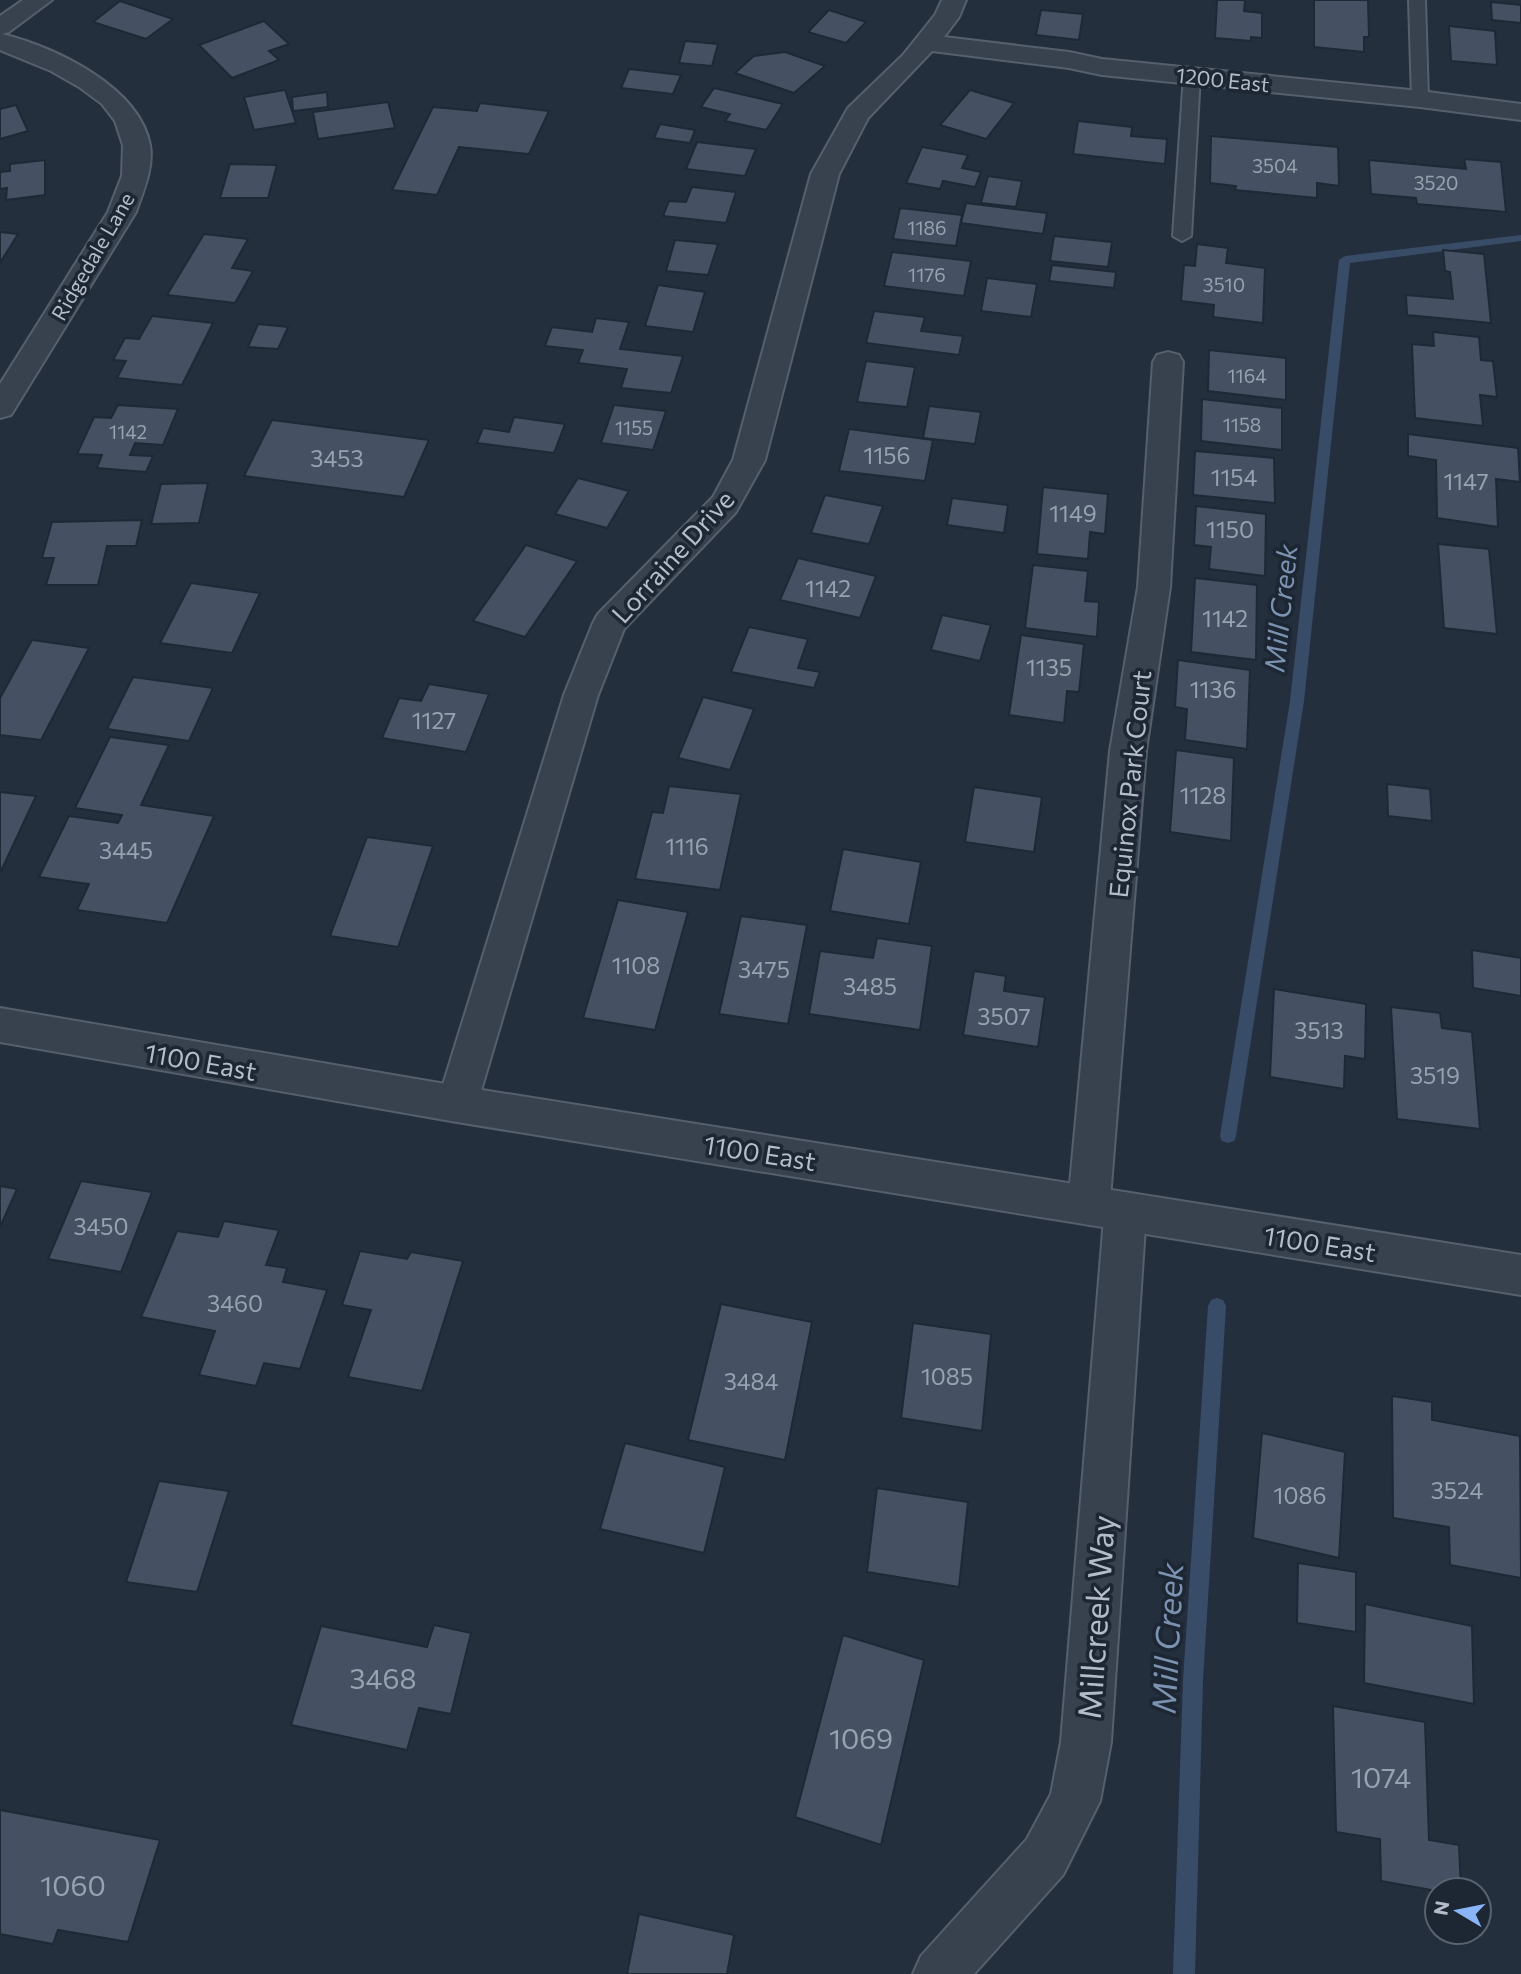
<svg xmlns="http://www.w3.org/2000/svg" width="1521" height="1974" font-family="Commissioner,sans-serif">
<rect width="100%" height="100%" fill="#242f3e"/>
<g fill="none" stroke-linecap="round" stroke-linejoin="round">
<g fill="#394c67" fill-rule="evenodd">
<polygon points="1521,235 1521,241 1350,263 1304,701 1236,1136 1234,1141 1228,1143 1222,1141 1220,1136 1290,701 1339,260 1345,256"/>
<polygon points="1217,1298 1223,1300 1226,1306 1203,1680 1195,1974 1173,1974 1183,1680 1208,1306 1211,1300"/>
</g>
</g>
<g fill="#455162" stroke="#1f2835" stroke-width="2">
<polygon points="1217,0 1245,0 1244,11 1262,13 1262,38 1251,37 1251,41 1215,38"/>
<polygon points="1314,0 1368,0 1369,37 1364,37 1364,52 1314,47"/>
<polygon points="120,1 173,19 146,39 93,22"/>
<polygon points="1491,2 1521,5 1521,23 1492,20"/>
<polygon points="829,10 866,22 846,43 808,32"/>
<polygon points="1041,10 1083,14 1079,40 1036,35"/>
<polygon points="264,21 289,44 269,51 279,60 232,78 199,45"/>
<polygon points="1449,26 1495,31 1497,65 1451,61"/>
<polygon points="685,41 718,44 712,66 679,63"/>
<polygon points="785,52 825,66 794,93 735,73 754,56"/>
<polygon points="629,69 681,75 673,94 621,88"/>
<polygon points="714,88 783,104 766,130 725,121 730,114 701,107"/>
<polygon points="285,90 296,123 254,130 244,97"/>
<polygon points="970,90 1014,103 986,139 940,125"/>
<polygon points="327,92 328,107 293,111 292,97"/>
<polygon points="388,102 395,128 318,139 313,112"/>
<polygon points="480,103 549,111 529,154 459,147 437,195 392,190 433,107 477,111"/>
<polygon points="16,105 28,131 0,139 0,109"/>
<polygon points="1078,121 1132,127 1131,136 1167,139 1165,164 1073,154"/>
<polygon points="660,124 695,130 690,143 654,138"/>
<polygon points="1211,136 1338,147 1339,186 1317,183 1317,198 1235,190 1236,186 1210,183"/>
<polygon points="697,142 756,149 745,176 686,169"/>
<polygon points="922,147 968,155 962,168 981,172 975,187 943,181 940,189 906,183"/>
<polygon points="1464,159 1501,162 1506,212 1417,204 1416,198 1371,194 1369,160 1466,169"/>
<polygon points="45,160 45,195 6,200 7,188 0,189 0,172 10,171 10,164"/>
<polygon points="230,164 277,165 268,198 220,198"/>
<polygon points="988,176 1022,181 1016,207 981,203"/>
<polygon points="692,187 736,192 726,223 663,216 669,201 686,202"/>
<polygon points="966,203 1047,213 1043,234 961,223"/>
<polygon points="900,208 962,215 956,246 893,239"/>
<polygon points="0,232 18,234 0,263"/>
<polygon points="204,234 248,239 232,268 253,271 235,303 167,295"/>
<polygon points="1054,236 1112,242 1108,267 1050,261"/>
<polygon points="675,240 718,244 708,275 666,271"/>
<polygon points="1197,244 1228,248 1226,263 1265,268 1263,323 1213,317 1214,305 1181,301 1184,265 1195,266"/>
<polygon points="1443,250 1484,254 1491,323 1407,315 1406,295 1453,299 1450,272 1445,271"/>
<polygon points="892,252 971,261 964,296 884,286"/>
<polygon points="1052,265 1116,272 1114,288 1049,281"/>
<polygon points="987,278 1037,284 1031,317 981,311"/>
<polygon points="658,285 705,292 693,332 645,326"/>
<polygon points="874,311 925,317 921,331 963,336 959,355 866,343"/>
<polygon points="152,316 213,323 182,385 117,378 126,361 113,360 125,338 139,339"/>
<polygon points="596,318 629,322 620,349 683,356 671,393 621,388 627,369 578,363 583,350 545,346 552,327 592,332"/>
<polygon points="258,324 288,327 278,349 248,347"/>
<polygon points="1433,332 1479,337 1481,360 1493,361 1497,397 1480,395 1483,426 1415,418 1412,344 1434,346"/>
<polygon points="1209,350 1286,358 1286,400 1208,391"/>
<polygon points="866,361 915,367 907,407 857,402"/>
<polygon points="1202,399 1282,408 1282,450 1201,441"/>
<polygon points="118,405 178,409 163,445 135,443 130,455 153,456 146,472 97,468 102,455 77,454 94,417 111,418"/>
<polygon points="614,405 666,411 653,450 601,443"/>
<polygon points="929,406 981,412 975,444 923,438"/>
<polygon points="514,417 565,424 554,453 477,443 483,428 509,432"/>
<polygon points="272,420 429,440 404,497 244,476"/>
<polygon points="849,429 933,440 925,481 839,471"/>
<polygon points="1408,434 1518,448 1520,482 1496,479 1498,527 1437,518 1436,460 1408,456"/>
<polygon points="1195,451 1274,458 1275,503 1193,495"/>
<polygon points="578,478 629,491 607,528 555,514"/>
<polygon points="208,483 199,523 151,524 161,484"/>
<polygon points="1043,487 1108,494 1105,534 1090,532 1088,559 1037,554"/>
<polygon points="825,495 883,506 869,544 811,533"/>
<polygon points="952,498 1008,505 1004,533 947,525"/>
<polygon points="1196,506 1266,514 1265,576 1209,569 1211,547 1194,545"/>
<polygon points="142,520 136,546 107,546 98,585 46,585 54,558 42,558 52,522"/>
<polygon points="1438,544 1489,549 1497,634 1444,628"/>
<polygon points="526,545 577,561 525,637 473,621"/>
<polygon points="798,558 876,576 860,618 780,600"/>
<polygon points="1033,565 1088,571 1085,601 1099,602 1097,637 1025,628"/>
<polygon points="1195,578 1257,585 1256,660 1191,652"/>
<polygon points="191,583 260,593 232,653 160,643"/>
<polygon points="942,615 991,625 980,661 931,650"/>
<polygon points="749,627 808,639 798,668 820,672 814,688 731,672"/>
<polygon points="1021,635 1084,644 1079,692 1067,691 1064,723 1009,715"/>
<polygon points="32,640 89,648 41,740 0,735 0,698"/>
<polygon points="1178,660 1250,670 1247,749 1185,740 1187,709 1175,707"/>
<polygon points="133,677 213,688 189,741 107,729"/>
<polygon points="429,684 489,694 466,752 382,738 399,698 421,701"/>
<polygon points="703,697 754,709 730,770 678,758"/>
<polygon points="110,737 169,745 141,805 214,816 167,923 77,910 89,884 39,877 69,816 118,823 122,815 75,808"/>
<polygon points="1176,750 1234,758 1231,841 1170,832"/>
<polygon points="1387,784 1430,789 1432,821 1388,816"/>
<polygon points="669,786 741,794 720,890 635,879 652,812 663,813"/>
<polygon points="974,787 1042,797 1034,852 965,842"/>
<polygon points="0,792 36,796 0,873"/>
<polygon points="367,837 433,846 398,947 330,936"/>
<polygon points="843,849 921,862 909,924 830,911"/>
<polygon points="618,900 688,912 655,1030 583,1018"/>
<polygon points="741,916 807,925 788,1024 719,1014"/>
<polygon points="877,938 932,946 920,1030 809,1014 820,951 873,958"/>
<polygon points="1472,950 1521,958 1521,996 1473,988"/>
<polygon points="974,971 1006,976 1004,991 1045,997 1038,1047 963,1035"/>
<polygon points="1274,989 1366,1004 1365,1059 1345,1056 1344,1089 1270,1077"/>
<polygon points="1391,1007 1440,1013 1442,1028 1472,1032 1480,1129 1397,1119"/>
<polygon points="81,1181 152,1192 121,1272 48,1259"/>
<polygon points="0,1186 17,1189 0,1227"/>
<polygon points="224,1221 279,1230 266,1265 287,1268 283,1282 327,1290 300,1369 264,1363 256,1386 199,1375 215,1331 141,1317 177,1231 218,1237"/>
<polygon points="360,1251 407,1259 411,1252 463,1261 422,1391 348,1377 371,1310 342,1305"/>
<polygon points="721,1304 812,1322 785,1460 688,1440"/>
<polygon points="913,1323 991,1334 982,1431 901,1418"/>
<polygon points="1392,1396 1432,1402 1432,1420 1520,1436 1521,1578 1450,1565 1449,1527 1393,1518"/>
<polygon points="1262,1433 1345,1452 1339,1558 1253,1538"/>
<polygon points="625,1443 725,1467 704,1553 600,1529"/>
<polygon points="159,1481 229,1491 197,1592 126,1582"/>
<polygon points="877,1488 968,1502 959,1587 867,1572"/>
<polygon points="1298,1563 1356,1572 1356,1632 1297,1623"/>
<polygon points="1365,1604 1472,1626 1474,1704 1364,1683"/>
<polygon points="434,1625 471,1633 451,1714 419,1708 407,1750 291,1725 321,1626 427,1647"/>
<polygon points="843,1635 924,1660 881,1845 795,1817"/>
<polygon points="1333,1706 1425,1722 1429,1840 1459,1845 1461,1890 1437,1891 1381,1881 1380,1839 1336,1832"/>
<polygon points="0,1810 160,1840 128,1942 58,1930 53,1944 0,1934"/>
<polygon points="639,1914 734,1935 727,1974 627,1974"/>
</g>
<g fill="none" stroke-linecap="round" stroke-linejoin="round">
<g stroke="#565f6c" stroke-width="4">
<g id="service">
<polygon points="1409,0 1425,0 1428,99 1420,104 1412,99"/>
<polygon points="1192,70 1200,75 1191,236 1182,241 1173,236 1184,75"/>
</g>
</g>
<g stroke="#565f6c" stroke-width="4">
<g id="minor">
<path d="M23 0H52L9 32 2 34C54 47 139 86 150 145 154 168 143 191 136 212L11 415 0 418V384L108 212 122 176 123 145 115 121 102 104 79 87 51 71 0 50V16Z"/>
<polygon points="942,0 966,0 959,17 944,37 1069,52 1102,59 1420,91 1521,104 1521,120 1420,107 1102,75 1069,68 932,51 868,118 839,174 765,460 736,512 624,629 598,695 477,1104 471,1116 457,1122 443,1116 437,1104 564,695 593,623 598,614 713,497 733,460 811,174 848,108 903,55 935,15"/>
<polygon points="1168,352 1179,355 1183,362 1170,587 1146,751 1110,1198 1125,1192 1140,1198 1146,1211 1111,1742 1100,1801 1063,1875 974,1974 913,1974 921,1956 1027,1839 1051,1794 1061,1742 1104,1219 1089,1225 1074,1219 1068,1206 1110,751 1138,587 1153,362 1157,355"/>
</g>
</g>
<g stroke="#565f6c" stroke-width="4">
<polygon id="tertiary" points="0,1008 457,1086 1521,1255 1521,1295 457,1122 0,1042"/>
</g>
<use href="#service" fill="#38414e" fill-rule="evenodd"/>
<use href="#minor" fill="#38414e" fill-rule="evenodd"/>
<use href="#tertiary" fill="#38414e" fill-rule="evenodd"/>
</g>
<g text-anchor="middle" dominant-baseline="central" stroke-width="7" stroke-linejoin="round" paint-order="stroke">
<g font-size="19" fill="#98a1af">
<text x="1275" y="165">3504</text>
<text x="1436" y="182">3520</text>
<text x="927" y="227">1186</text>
<text x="927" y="274">1176</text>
<text x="1224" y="284">3510</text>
<text x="1247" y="375">1164</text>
<text x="1242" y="424">1158</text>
<text x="634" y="427">1155</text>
<text x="128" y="431">1142</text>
</g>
<g font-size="21" fill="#b4bcc9" stroke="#1d2633">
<text transform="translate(1223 79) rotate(6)">1200 East</text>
<text transform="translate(92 256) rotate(-60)">Ridgedale Lane</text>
</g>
<g font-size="23" fill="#98a1af">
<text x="887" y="455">1156</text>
<text x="337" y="458">3453</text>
<text x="1234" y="477">1154</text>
<text x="1466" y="481">1147</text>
<text x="1073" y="513">1149</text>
<text x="1230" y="529">1150</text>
<text x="828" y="588">1142</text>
<text x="1225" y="618">1142</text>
<text x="1049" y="667">1135</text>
<text x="1213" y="689">1136</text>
<text x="434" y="720">1127</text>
<text x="1203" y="795">1128</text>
<text x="687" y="846">1116</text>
<text x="126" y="850">3445</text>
<text x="636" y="965">1108</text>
<text x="764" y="969">3475</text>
<text x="870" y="986">3485</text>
<text x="1004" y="1016">3507</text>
<text x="1319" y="1030">3513</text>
<text x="1435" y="1075">3519</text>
<text x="101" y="1226">3450</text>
<text x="235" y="1303">3460</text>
<text x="947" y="1376">1085</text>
<text x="751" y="1381">3484</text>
<text x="1457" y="1490">3524</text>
<text x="1300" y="1495">1086</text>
</g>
<g font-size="26" fill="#b4bcc9" stroke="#1d2633">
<text transform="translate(672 556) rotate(-48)">Lorraine Drive</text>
<text transform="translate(1129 784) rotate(-84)">Equinox Park Court</text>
<text transform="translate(201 1061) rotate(10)">1100 East</text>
<text transform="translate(760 1152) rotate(9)">1100 East</text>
<text transform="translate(1320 1243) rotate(9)">1100 East</text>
</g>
<g font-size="28" font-style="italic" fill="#7c92b1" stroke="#1d2633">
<text transform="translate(1280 608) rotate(-84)">Mill Creek</text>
</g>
<g font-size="28" fill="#98a1af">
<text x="383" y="1678">3468</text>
<text x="861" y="1738">1069</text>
<text x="1381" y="1777">1074</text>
<text x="73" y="1885">1060</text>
</g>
<g font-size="32" fill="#b4bcc9" stroke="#1d2633">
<text transform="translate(1095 1617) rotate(-86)">Millcreek Way</text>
</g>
<g font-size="33" font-style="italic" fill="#7c92b1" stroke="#1d2633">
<text transform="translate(1166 1638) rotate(-87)">Mill Creek</text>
</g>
</g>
<g transform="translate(1458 1911) rotate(280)"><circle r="33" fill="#1d2633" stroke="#59626f" stroke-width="2"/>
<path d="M0-5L12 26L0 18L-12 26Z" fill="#8ab4f8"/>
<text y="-10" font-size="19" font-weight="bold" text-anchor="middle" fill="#b4bcc9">N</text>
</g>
</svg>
